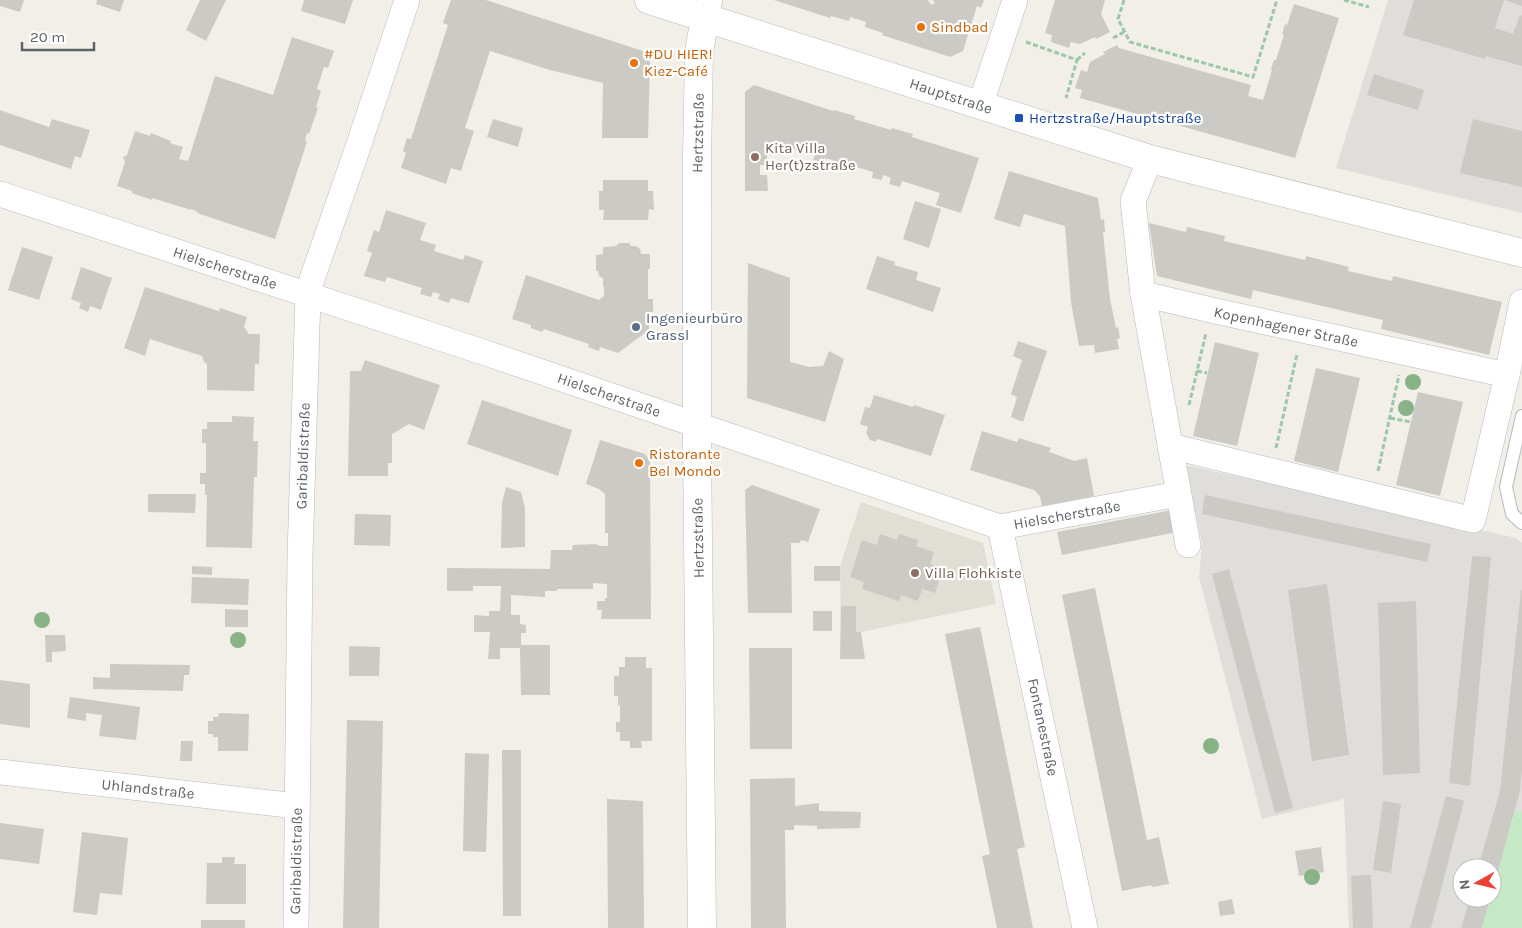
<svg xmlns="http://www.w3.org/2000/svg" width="1522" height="928" font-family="Karla,sans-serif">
<rect width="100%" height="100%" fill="#f1efe8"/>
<g fill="#e0deda">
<polygon points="1388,0 1522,0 1522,213 1336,168"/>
<polygon points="1185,465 1481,530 1516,538 1522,543 1522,812 1515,811 1492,891 1492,868 1462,868 1462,898 1490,898 1482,928 1349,928 1344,799 1262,819 1199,577 1202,543"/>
</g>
<polygon fill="#e1ded6" points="861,502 983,543 996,604 861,632 841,633 840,566"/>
<polygon fill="#c5e8c5" points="1515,811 1522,812 1522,928 1482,928 1490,898 1492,898 1492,891"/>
<g fill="#cccac5">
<polygon points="0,0 24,0 20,12 0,6"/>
<polygon points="97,0 124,0 120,12 96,4"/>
<polygon points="200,0 226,0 206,41 186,30"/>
<polygon points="304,0 353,0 345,24 301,11"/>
<polygon points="451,0 486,0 643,51 650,60 648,138 602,138 603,83 550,70 490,51 465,128 474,131 461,171 451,168 446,184 401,168 406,153 403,151 407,138 411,139 448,25 443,23"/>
<polygon points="774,0 928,0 931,5 935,3 933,0 984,0 981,8 977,6 963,51 950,57 882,35 883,33 865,27 866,22 850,17 849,21 831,16 830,18"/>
<polygon points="1055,0 1105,0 1101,14 1110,32 1096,39 1095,37 1080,44 1071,42 1069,48 1051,42 1052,35 1045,33"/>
<polygon points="1414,0 1504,0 1495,28 1513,34 1520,15 1522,16 1522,66 1486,56 1485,59 1403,35"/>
<polygon points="1505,0 1522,0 1522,6"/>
<polygon points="1294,4 1339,18 1295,158 1080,98 1082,90 1075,88 1081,70 1087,72 1090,62 1105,54 1103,52 1117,45 1119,48 1251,85 1248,96 1263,100 1272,70 1271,69 1274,60 1276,60 1284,35 1282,34 1285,24 1287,25"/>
<polygon points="292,37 334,51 328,68 324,67 317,89 321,91 316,107 318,108 309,134 307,133 305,141 307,142 275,239 197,213 198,212 191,209 191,210 152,198 152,200 132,193 132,191 117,186 125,162 123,157 127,155 135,131 150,136 151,133 171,141 170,143 183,147 179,159 188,161 215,76 273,95"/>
<polygon points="1374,74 1424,90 1418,110 1367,95"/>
<polygon points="754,85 833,111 834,110 855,116 854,119 891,130 892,128 913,134 912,137 979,158 961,213 936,205 940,193 902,181 900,187 889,184 891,178 883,175 882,180 872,178 873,172 843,163 841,169 831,166 833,160 824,158 823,162 813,160 815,155 776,144 774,150 767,147 767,165 760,165 760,175 767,175 768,191 745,191 745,92"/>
<polygon points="0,110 49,127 52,119 90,130 81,158 75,156 71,169 0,145"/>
<polygon points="493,119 523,128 518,147 487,137"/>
<polygon points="1473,119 1522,131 1522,187 1460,173"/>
<polygon points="1009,171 1098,198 1101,220 1104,219 1105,232 1103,232 1110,299 1116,328 1118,327 1120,338 1117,339 1119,349 1095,353 1094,345 1079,346 1071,302 1065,226 1024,214 1020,227 994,219"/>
<polygon points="603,180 648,180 648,191 653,191 654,210 649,209 648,220 603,220 604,210 599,210 599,191 603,191"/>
<polygon points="915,201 941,209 929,248 903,239"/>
<polygon points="386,210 426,223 420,240 436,245 434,251 463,260 465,255 483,261 469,303 451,298 449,303 438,299 440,294 433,292 431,297 420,294 422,288 387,277 385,282 364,276 372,253 367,251 374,230 379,232"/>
<polygon points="1149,223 1186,232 1187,227 1225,236 1224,241 1305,260 1306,256 1349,267 1348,271 1392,281 1393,276 1502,302 1489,355 1381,329 1383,320 1253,290 1251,299 1157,276"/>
<polygon points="619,243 629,243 631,246 636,246 640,249 641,254 650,254 650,269 648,269 648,299 653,299 653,312 649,312 649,330 618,353 600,347 599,351 588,347 589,344 544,329 542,332 531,328 531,325 512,319 526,275 599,300 604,296 604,287 603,287 603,278 599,276 598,271 596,271 596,255 603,254 603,247 616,246"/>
<polygon points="22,247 53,257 39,300 8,290"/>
<polygon points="877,256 895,262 894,265 918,272 916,280 941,288 933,312 866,289"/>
<polygon points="748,263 790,278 790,362 809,367 823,366 829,351 844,359 825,422 747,398"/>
<polygon points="81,267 112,278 101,310 90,306 88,312 79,308 81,303 71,299"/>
<polygon points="145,287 219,311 220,308 247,317 244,327 249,334 260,334 259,364 255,364 254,391 207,390 207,364 204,362 202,356 150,339 145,356 124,348"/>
<polygon points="1018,341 1047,351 1023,422 1011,417 1017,397 1011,394 1022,360 1013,356"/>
<polygon points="1215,342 1259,353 1237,446 1193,436"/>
<polygon points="365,360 440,385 424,430 409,424 392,434 392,463 388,463 388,476 348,476 350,371 361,371"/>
<polygon points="1316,368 1360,378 1338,472 1294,461"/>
<polygon points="1418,392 1463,402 1440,496 1396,485"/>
<polygon points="874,395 913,407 914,405 945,415 931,456 877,439 876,442 870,440 866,433 868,427 860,424 865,407 870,408"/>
<polygon points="482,400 572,430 558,476 467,444"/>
<polygon points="232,416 254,417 253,441 258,441 257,477 254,477 252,548 206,547 207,495 205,495 205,484 200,484 200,473 206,473 206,443 202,443 202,429 207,429 207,422 232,422"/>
<polygon points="982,431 1017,442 1019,438 1051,448 1049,452 1074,461 1087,458 1094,496 1042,506 1040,496 1034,490 970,470"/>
<polygon points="600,440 645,454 650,461 651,619 601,619 602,610 597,610 597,601 605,601 605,598 607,598 607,584 593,583 593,589 557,589 557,591 545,591 545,597 511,595 511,615 520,615 520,624 526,625 526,633 521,633 521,645 550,645 550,695 521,695 520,648 500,648 500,659 488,659 490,632 474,632 474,615 489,616 489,611 500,611 501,586 473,586 473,591 447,591 447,568 550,569 551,550 572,550 573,545 596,544 600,546 608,546 608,533 605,533 605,494 599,489 586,484"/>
<polygon points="752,485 820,509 808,542 801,540 800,543 791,543 792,613 748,613 745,490"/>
<polygon points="506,487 521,492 525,508 525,547 501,548 502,503"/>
<polygon points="148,494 196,494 195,513 148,512"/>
<polygon points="1205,495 1431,544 1427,562 1202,514"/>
<polygon points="1172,510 1177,532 1062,555 1057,532"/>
<polygon points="355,514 391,515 390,546 354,545"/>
<polygon points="880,534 897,540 899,534 918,540 916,546 934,552 930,564 943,569 935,593 922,589 918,601 901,595 899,601 862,589 864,582 850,577 862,540 877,545"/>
<polygon points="1472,556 1491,557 1470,786 1449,783"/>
<polygon points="192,566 212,567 212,575 192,574"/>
<rect x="814" y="566" width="26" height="15"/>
<polygon points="1229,569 1293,808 1275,813 1212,574"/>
<polygon points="192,577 249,579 248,605 191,603"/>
<polygon points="1327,584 1349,755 1312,761 1288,590"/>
<polygon points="1095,588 1147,840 1159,837 1169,884 1152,887 1151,885 1122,891 1062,595"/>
<polygon points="1521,590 1522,590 1522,769 1520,791 1493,889 1492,868 1478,868 1500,791"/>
<polygon points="1416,601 1420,773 1383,775 1378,603"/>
<polygon points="841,606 856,606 856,632 861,632 865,659 840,659"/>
<polygon points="225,609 248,610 248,627 225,627"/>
<rect x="813" y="611" width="19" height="20"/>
<polygon points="980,627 1025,847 1017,849 1033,928 997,928 982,856 990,854 945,634"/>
<polygon points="45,635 65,635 66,651 52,652 52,662 46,662"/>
<polygon points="349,646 380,647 379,676 349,676"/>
<polygon points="749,648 792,648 792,749 750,749"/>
<polygon points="625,657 646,657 646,668 652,668 652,741 641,741 642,748 630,748 630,741 620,741 620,732 616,732 616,722 620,722 620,705 618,706 618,696 614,696 614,676 619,676 619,667 625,667"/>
<polygon points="110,664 190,665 189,675 184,675 183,691 93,689 93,677 110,678"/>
<polygon points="0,680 30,684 30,728 0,724"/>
<polygon points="70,697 140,707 136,740 99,736 102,715 86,713 86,721 67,718"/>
<polygon points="219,713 249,714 248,751 218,751 218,737 213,737 213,734 208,734 208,721 213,721 213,717 218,717"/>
<polygon points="347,720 383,721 379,928 343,928"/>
<polygon points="181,741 193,741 192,761 180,761"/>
<polygon points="502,750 521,750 521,916 503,916"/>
<polygon points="465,753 489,754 486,852 463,851"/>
<polygon points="795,778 795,806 819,803 819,811 861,812 860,828 817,829 817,826 794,825 794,830 785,830 786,928 751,928 750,779"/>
<polygon points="1446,796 1464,801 1431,928 1410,928"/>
<polygon points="607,799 643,801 644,928 608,928"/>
<polygon points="1383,801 1401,804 1391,873 1373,870"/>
<polygon points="0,823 44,829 39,864 0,859"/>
<polygon points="82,832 128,838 122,895 100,893 97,915 73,912"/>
<polygon points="1321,847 1324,872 1299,876 1295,851"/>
<polygon points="222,857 235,857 234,864 246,864 246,904 206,904 207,863 222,863"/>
<polygon points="1371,875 1373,928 1353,928 1351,876"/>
<polygon points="1470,898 1490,898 1482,928 1461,928"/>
<polygon points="1232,899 1235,914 1220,916 1218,902"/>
<rect x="201" y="920" width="44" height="8"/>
</g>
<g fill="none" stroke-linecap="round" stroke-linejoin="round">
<g stroke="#b5b8bc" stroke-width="14">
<polyline id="lane" points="1522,416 1506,487 1512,514 1522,523"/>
</g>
<g stroke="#b5b8bc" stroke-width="26">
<g id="street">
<polyline points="705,17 710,0"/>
<polyline points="980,106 1015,0"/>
<polyline points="1150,159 1133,201 1143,294 1188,545"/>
<polyline points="0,194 483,352 697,425 1000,527 1178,494"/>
<polyline points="1143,294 1211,310 1507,375"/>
<polyline points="1170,446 1473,520 1507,375 1522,302"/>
<polyline points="1000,527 1085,928"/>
<polyline points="0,772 297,806"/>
<polyline points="296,928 300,556 308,295 312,279 355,156 407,0"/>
</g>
</g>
<g stroke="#b6babf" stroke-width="29">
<g id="secondary">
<polyline points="649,0 1150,159 1522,253"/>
<polyline points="702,928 697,444 697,157 699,52 705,17"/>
</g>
</g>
<g stroke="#9cc7a9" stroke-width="3" stroke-dasharray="5 2.5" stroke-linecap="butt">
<polyline points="1124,0 1118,19 1130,42 1253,77 1277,0"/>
<polyline points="1344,0 1369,7"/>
<polyline points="1113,38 1124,32"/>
<polyline points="1026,42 1077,60 1066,98"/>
<polyline points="1077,60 1085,53"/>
<polyline points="1197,371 1207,373"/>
<polyline points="1189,405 1206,333"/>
<polyline points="1390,418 1411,422"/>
<polyline points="1276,448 1297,354"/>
<polyline points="1378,471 1399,375"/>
</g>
<use href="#lane" stroke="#fff" stroke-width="12"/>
<use href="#street" stroke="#fff" stroke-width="25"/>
<use href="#secondary" stroke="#fff" stroke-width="28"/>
</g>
<g fill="#89b387">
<circle cx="1413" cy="382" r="8"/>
<circle cx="1406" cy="408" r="8"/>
<circle cx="42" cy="620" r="8"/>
<circle cx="238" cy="640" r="8"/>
<circle cx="1211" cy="746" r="8"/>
<circle cx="1312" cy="877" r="8"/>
</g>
<g fill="#e8710a" stroke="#fff" stroke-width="2">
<circle cx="921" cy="27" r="5"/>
<circle cx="634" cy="63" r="5"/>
<circle cx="639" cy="463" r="5"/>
</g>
<rect fill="#1a4fb4" stroke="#fff" stroke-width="2" x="1014" y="113" width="10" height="10" rx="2.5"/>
<g fill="#8d6e63" stroke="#fff" stroke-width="2">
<circle cx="755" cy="157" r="5"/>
<circle cx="915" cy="573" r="5"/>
</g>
<circle fill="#5c6f8a" stroke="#fff" stroke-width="2" cx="636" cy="327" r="5"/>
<g text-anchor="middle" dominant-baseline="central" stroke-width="4.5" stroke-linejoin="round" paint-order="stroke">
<g font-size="15" fill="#c56008" stroke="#fff" text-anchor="start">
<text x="931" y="27">Sindbad</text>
<text x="644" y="54">#DU HIER!<tspan x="644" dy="17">Kiez-Café</tspan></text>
<text x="649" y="454">Ristorante<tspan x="649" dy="17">Bel Mondo</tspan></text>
</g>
<g font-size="15" fill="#5f6368" stroke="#fff">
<text transform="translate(951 96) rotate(18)">Hauptstraße</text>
<text transform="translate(698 133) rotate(-89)">Hertzstraße</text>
<text transform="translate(225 268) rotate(18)">Hielscherstraße</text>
<text transform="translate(1286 327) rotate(12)">Kopenhagener Straße</text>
<text transform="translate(609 395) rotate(19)">Hielscherstraße</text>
<text transform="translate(303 456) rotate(-88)">Garibaldistraße</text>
<text transform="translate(1067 515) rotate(-10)">Hielscherstraße</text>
<text transform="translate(698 538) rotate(-91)">Hertzstraße</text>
<text transform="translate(1043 727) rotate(78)">Fontanestraße</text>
<text transform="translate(148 789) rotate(6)">Uhlandstraße</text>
<text transform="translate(296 861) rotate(-89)">Garibaldistraße</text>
</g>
<g font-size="15" fill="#164399" stroke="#fff" text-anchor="start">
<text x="1029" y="118">Hertzstraße/Hauptstraße</text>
</g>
<g font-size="15" fill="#785e54" stroke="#fff" text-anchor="start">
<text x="765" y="148">Kita Villa<tspan x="765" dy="17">Her(t)zstraße</tspan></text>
<text x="925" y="573">Villa Flohkiste</text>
</g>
<g font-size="15" fill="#4e5e75" stroke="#fff" text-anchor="start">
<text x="646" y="318">Ingenieurbüro<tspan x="646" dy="17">Grassl</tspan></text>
</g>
</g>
<g transform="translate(1477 883) rotate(262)"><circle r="24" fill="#ffffff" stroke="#bfc1c3"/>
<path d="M0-4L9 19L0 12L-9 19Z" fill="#ea4335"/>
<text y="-8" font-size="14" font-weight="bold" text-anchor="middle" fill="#5f6368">N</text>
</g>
<path d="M22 42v8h72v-8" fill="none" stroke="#5f6368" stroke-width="2.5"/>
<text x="30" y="42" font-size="15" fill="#5f6368" stroke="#ffffff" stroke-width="4" paint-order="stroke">20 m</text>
</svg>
